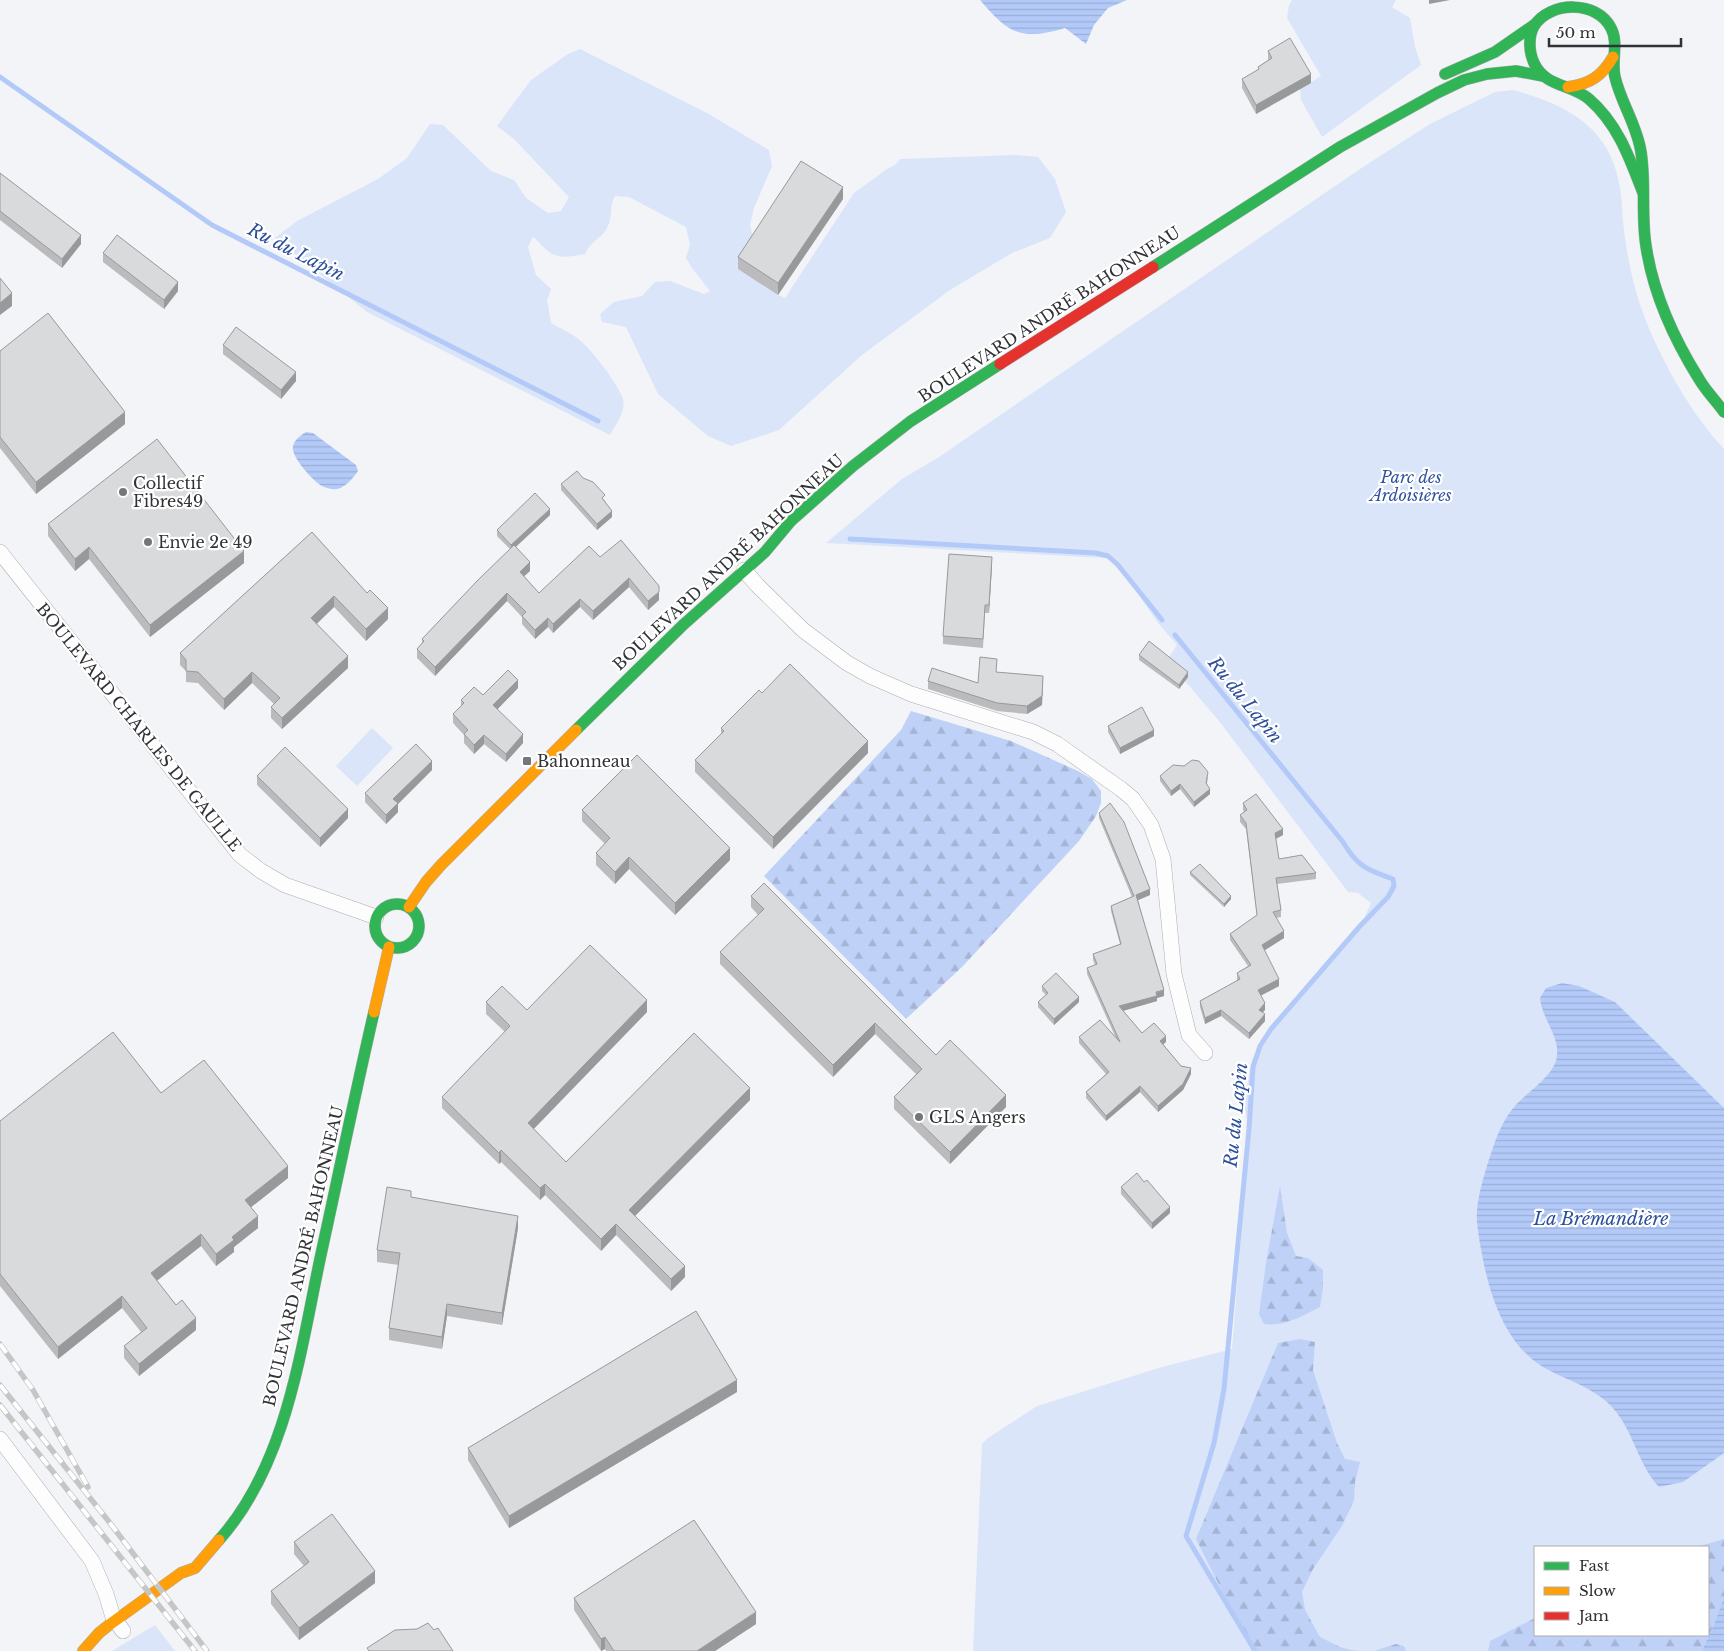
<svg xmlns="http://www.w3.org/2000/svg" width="1724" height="1651" font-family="'Libre Baskerville',serif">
<defs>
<pattern id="forest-firs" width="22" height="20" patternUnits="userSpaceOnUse" patternTransform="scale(1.25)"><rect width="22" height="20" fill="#bfd1f7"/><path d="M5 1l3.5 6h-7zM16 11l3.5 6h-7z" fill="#a5b4d4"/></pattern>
<pattern id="water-rules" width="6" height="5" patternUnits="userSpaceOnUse" patternTransform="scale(1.25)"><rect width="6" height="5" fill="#b3caf9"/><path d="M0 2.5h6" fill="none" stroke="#9aaed6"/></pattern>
</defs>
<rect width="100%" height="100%" fill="#f3f4f8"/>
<g fill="#dae5f9" fill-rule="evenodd">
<polygon points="1292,0 1396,0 1392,7 1410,18 1415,47 1421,65 1322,137 1301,100 1300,89 1321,76 1287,18 1289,5"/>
<path d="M580 49 707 113 769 150 772 166 754 208 750 225 753 238 778 295 785 298 854 193 887 169 895 165 900 159 1017 155 1038 157 1055 179 1066 212 1050 238 1012 253 950 290 862 355 779 430 731 446 708 436 658 394 626 327 602 322 600 314 614 302 642 296 655 282 670 281 704 294 710 291 692 268 686 258 690 245 686 227 629 197 615 196C609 206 613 215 608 226 603 238 591 240 585 254 559 259 553 259 535 238H532L528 247 536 275 551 289 547 300 551 323C559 328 569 332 577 338 590 347 619 385 623 399 626 411 616 425 610 435L367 312 275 238 297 221 378 179 407 158 430 124 443 125 491 171 514 180 526 198 548 213 561 211 569 197 514 139 497 126 531 80 568 54Z"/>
<path d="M1513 90C1565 104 1609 126 1619 183 1622 196 1622 209 1623 221 1625 242 1629 264 1634 284 1648 339 1686 408 1724 449V1651H973L982 1444 988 1438 1037 1406 1162 1367 1232 1349 1250 1125 1247 1121 1244 1102 1252 1060 1266 1037 1362 923 1371 903 1358 893 1348 892 1219 721 1167 660 1177 645 1158 623 1118 565 1114 561 1106 558 826 543 902 479 939 457 1363 167 1430 124 1495 92ZM1535 1547H1708V1635H1535Z"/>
<polygon points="372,728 393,748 357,786 336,766"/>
<polygon points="155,1625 175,1651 112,1651"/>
</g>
<g fill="url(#forest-firs)">
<polygon points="911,711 1011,741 1078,771 1092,779 1101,791 1101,803 1096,816 1079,841 962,967 906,1019 764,876 901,730"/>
<path d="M1280 1186 1287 1233 1296 1256 1308 1258 1323 1270V1288L1320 1307C1302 1316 1285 1327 1264 1324L1259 1314 1266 1263Z"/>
<polygon points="1300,1339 1315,1342 1313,1370 1337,1443 1345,1459 1360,1462 1355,1482 1354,1500 1342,1526 1313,1569 1302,1592 1305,1610 1320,1637 1340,1647 1351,1650 1360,1651 1252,1651 1196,1539 1278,1343"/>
<polygon points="1724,1539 1724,1597 1715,1622 1702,1651 1488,1651 1490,1641 1535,1618 1535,1635 1708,1635 1708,1547 1697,1547"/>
<polygon points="1396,1644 1404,1646 1406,1651 1374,1651"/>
</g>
<g fill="url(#water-rules)">
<path d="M980 0H1127L1108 8 1094 25 1086 44 1065 28C1021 41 1009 34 980 0Z"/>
<path d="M306 432 313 433 356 465 358 471C353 478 346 487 337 489 333 490 326 488 322 486 314 482 290 456 293 446 295 439 301 435 306 432Z"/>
<path d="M1562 983 1579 986 1615 1002 1724 1108V1453L1683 1482 1659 1487C1636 1462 1633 1426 1608 1403 1587 1383 1556 1378 1533 1360 1498 1331 1486 1281 1479 1238 1478 1229 1476 1221 1477 1212 1478 1191 1489 1159 1496 1139 1501 1127 1506 1116 1515 1106 1527 1092 1556 1075 1557 1055 1559 1035 1542 1019 1540 998L1546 988Z"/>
<polygon points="1724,1597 1724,1651 1702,1651 1715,1622"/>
</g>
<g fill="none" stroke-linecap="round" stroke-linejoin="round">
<g stroke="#b3caf9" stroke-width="5">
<polyline points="0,77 212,225 598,421"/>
<polyline points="850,539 1096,553 1108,556 1118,565 1162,620"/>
<path d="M1175 635 1343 842C1357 866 1367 870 1393 879L1394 886 1388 897 1360 926 1271 1029 1260 1046 1253 1067 1249 1129 1224 1389 1214 1443 1186 1536 1255 1651"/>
</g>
<g stroke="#adaeb1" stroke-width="16">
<g id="street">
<polyline points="0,552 240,855 261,871 285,885 376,917"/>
<polyline points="744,570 757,585 803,630 847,663 870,676 911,694 1033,732 1057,744 1121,789 1133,799 1151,825 1163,859 1174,974 1189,1035 1205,1053"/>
<polyline points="0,1439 92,1561 106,1594 113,1617 123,1631"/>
</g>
</g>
<g stroke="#adaeb1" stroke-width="12">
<g id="fast">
<polyline points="1445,74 1495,52 1534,25"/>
<path d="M1643 193C1630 159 1618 124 1589 99 1571 84 1545 87 1534 63 1529 52 1528 37 1534 26 1550 1 1597 0 1611 28 1619 43 1611 61 1615 77 1621 103 1637 125 1641 152 1646 183 1641 215 1646 246 1653 293 1674 339 1699 379 1706 391 1716 401 1724 412"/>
<polyline points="1153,267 1340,147 1437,93 1464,80 1487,74 1516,71 1543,76"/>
<polyline points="576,730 683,625 765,552 791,521 853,466 911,421 1000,364"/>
<circle cx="397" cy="926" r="22"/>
<path d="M219 1540C286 1465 300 1354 320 1259 338 1177 355 1094 374 1012"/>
</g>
</g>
<g stroke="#adaeb1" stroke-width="12">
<g id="slow">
<path d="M1568 87C1590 84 1602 76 1613 57"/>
<polyline points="409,907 426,882 441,865 576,730"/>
<polyline points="374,1012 389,947"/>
<polyline points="83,1651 99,1633 109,1625 181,1573 195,1568 219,1540"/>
</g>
</g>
<g stroke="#adaeb1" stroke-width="12">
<polyline id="jam" points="1000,364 1153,267"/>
</g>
<use href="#street" stroke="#fdfdfe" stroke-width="15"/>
<use href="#fast" stroke="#30b455" stroke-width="11"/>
<use href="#slow" stroke="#ff9f0a" stroke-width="11"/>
<use href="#jam" stroke="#e5322d" stroke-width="11"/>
<g stroke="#c6c6c7" stroke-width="5.5">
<g id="rail">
<polyline points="0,1344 33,1390 88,1487"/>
<polyline points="0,1385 110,1523 207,1651"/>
<polyline points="0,1405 195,1651"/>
</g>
</g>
<use href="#rail" stroke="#fff" stroke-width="4" stroke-dasharray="11" stroke-linecap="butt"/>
</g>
<g fill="#bbbbbd">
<polygon points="1268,51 1311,83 1256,114 1242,88 1242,79 1258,70 1258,67 1268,60"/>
<polygon points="0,173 81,244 62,268 0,220"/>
<polygon points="843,199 778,295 738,269 738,257"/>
<polygon points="103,253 178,291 164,309 103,262"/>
<polygon points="223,345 296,381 281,399 223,354"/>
<polygon points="0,351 125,424 36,494 0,448"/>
<polygon points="583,478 605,501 612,517 597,530 561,490 561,484"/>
<polygon points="550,515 516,547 530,571 524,576 539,593 600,557 659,600 648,610 629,587 593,620 580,607 553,633 548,627 535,639 522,624 522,617 507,601 435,676 417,658 417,649 422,644 422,639 510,549 497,536 497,530"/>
<polygon points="48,524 244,563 150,637 89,559 75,571 48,536"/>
<polygon points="312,532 388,619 366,641 334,607 317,624 348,668 282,729 271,718 271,707 274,704 252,683 224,710 198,683 186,682 186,671 180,665 180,653"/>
<polygon points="992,565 989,613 985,613 983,648 943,644 943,636"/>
<polygon points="1139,655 1188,677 1179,689 1139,660"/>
<polygon points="997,672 1043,685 1042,705 1027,714 997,711 928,689 928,681 978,683"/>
<polygon points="518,688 497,709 523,743 506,762 484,744 474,754 464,743 464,735 453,723 453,714 461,706 461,700 483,695"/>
<polygon points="762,693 868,753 773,849 695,772 695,760 721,734 721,728"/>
<polygon points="1108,726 1154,736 1120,754 1108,732"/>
<polygon points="432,770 398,804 398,812 386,824 365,802 365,793"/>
<polygon points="257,776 348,818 320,847 257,785"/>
<polygon points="1160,776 1208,777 1207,784 1210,794 1194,807 1180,789 1171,796 1160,781"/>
<polygon points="1243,803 1283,835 1276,839 1279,859 1316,873 1316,879 1277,884 1281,910 1281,917 1276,918 1284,938 1264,950 1279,986 1260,996 1265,1010 1263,1012 1265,1021 1249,1039 1221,1016 1205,1024 1200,1007 1200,1001 1237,981 1237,973 1248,966 1230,940 1230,934 1257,916 1246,829 1240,822 1240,815 1244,812 1243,810"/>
<polygon points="582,810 730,860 675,915 629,869 615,884 596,865 596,853 605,844 582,821"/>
<polygon points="1099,813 1150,895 1138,900 1164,996 1157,998 1157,1001 1123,1011 1142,1033 1166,1042 1163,1044 1181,1066 1191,1074 1183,1090 1158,1112 1140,1092 1106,1121 1086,1098 1086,1092 1106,1074 1079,1043 1079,1037 1115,1036 1087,974 1087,968 1095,965 1093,960 1093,954 1120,944 1111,911 1111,906 1132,897 1099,818"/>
<polygon points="1190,872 1231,899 1224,907 1190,875"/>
<polygon points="751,896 936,1055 1006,1107 950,1164 894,1109 894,1097 916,1074 875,1034 833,1077 720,964 720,952 758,915 751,907"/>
<polygon points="1042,986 1079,1002 1054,1025 1038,1007 1038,1002 1046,995 1042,991"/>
<polygon points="486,1002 527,1010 647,1012 533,1129 566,1162 750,1100 635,1216 685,1277 671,1291 616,1235 601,1251 545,1195 540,1200 501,1162 499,1164 442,1108 442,1097 505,1032 486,1014"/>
<polygon points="161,1093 288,1178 251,1207 258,1228 234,1247 234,1252 216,1266 201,1246 157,1281 196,1330 139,1376 124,1358 124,1346 141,1332 122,1308 58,1359 0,1286 0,1121"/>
<polygon points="1121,1187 1170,1213 1152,1229 1121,1194"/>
<polygon points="411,1197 518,1228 502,1325 447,1316 442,1349 389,1340 389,1328 399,1265 377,1262 377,1250"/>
<polygon points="737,1392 509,1528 468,1460 468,1448"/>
<polygon points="294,1542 375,1583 299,1640 271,1604 271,1591 304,1566 294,1554"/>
<polygon points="574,1598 756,1624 715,1651 606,1651 605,1649 601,1651 574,1610"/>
</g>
<g fill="#98999a">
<polygon points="1429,0 1450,0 1429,4"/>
<polygon points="1311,74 1311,83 1256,114 1256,105"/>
<polygon points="843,187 843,199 778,295 778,283"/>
<polygon points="81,235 81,244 62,268 62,259"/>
<polygon points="178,282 178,291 164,309 164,300"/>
<polygon points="12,293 12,306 0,315 0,303"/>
<polygon points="296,372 296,381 281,399 281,390"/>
<polygon points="125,412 125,424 36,494 36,482"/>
<polygon points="550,509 550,515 511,551 511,545"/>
<polygon points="612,511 612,517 597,530 597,524"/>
<polygon points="89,547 89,559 75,571 75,559"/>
<polygon points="244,551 244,563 150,637 150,625"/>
<polygon points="992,557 992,565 989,613 989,605"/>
<polygon points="530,562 530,571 520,580 520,572"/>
<polygon points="629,578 629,587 593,620 593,611"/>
<polygon points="659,592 659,600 648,610 648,601"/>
<polygon points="507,593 507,601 435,676 435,667"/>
<polygon points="334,596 334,607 311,629 311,618"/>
<polygon points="580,599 580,607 553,633 553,624"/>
<polygon points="388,608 388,619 366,641 366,629"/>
<polygon points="548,618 548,627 535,639 535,630"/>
<polygon points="348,656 348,668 282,729 282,718"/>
<polygon points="252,672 252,683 224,710 224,699"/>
<polygon points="1188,672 1188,677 1179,689 1179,685"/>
<polygon points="1043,676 1042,705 1027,714 1027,706"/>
<polygon points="518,680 518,688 493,714 493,705"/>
<polygon points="1154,730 1154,736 1120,754 1120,748"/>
<polygon points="523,734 523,743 506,762 506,754"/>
<polygon points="484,735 484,744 474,754 474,745"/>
<polygon points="868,741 868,753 773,849 773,837"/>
<polygon points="432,761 432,770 398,804 398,812 386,824 386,815 393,799"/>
<polygon points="1180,784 1180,789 1171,796 1171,791"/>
<polygon points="1210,789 1210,794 1194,807 1194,802"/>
<polygon points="348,809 348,818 320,847 320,838"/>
<polygon points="1283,829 1283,835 1275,839 1275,833"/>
<polygon points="730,848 730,860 675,915 675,903"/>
<polygon points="629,857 629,869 615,884 615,872"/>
<polygon points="1150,889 1150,895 1136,901 1136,895"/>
<polygon points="1231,896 1231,899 1224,907 1224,904"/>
<polygon points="1284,931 1284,938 1262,952 1262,945"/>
<polygon points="1279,979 1279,986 1258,997 1258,990"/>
<polygon points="1164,990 1164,996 1157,998 1157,1001 1119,1012 1119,1006"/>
<polygon points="1079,997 1079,1002 1054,1025 1054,1019"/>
<polygon points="647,1000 647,1012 528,1135 528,1123"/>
<polygon points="1265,1003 1265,1010 1259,1016 1259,1010"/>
<polygon points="1221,1010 1221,1016 1205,1024 1205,1018"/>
<polygon points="1265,1014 1265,1021 1249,1039 1249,1033"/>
<polygon points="875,1023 875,1034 833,1077 833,1065"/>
<polygon points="1166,1036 1166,1042 1160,1047 1160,1041"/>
<polygon points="1191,1068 1191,1074 1183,1090 1158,1112 1158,1106"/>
<polygon points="1140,1086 1140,1092 1106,1121 1106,1116"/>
<polygon points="750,1088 750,1100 629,1222 629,1210"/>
<polygon points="1006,1095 1006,1107 950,1164 950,1152"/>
<polygon points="501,1150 501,1162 499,1164 499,1153"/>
<polygon points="288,1166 288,1178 245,1212 245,1200"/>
<polygon points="545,1184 545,1195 540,1200 540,1188"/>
<polygon points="1170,1207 1170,1213 1152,1229 1152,1223"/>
<polygon points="258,1216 258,1228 234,1247 234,1252 216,1266 216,1254 232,1237"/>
<polygon points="518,1216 518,1228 502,1325 502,1313"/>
<polygon points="616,1224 616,1235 601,1251 601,1239"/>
<polygon points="201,1234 201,1246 151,1285 151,1273"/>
<polygon points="685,1266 685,1277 671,1291 671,1279"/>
<polygon points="122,1296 122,1308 58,1359 58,1347"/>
<polygon points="447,1304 447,1316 442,1349 442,1337"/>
<polygon points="196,1318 196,1330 139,1376 139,1364"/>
<polygon points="737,1380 737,1392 509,1528 509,1516"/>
<polygon points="375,1571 375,1583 299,1640 299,1628"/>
<polygon points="756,1612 756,1624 715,1651 697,1651"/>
<polygon points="605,1637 605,1649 601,1651 601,1639"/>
</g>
<g fill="#d9dadc" stroke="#98999a">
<polygon points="1290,38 1311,74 1256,105 1242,79 1259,69 1258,67 1272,58 1268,51"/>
<polygon points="801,161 843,187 778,283 738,257"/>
<polygon points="0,173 81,235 62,259 0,211"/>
<polygon points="117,235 178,282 164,300 103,253"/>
<polygon points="0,278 12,293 0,303"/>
<polygon points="48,313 125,412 36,482 0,437 0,351"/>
<polygon points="236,327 296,372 281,390 223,345"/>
<polygon points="157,439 244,551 150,625 89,547 75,559 48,524"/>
<polygon points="577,471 583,478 593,482 605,495 602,498 612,511 597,524 561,484"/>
<polygon points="535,493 550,509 511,545 497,530"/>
<polygon points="312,532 367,593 370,590 388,608 366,629 334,596 311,618 348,656 282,718 271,707 280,698 252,672 224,699 198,672 186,671 186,660 180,653"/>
<polygon points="621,540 659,586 659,592 648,601 629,578 593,611 580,599 553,624 548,618 535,630 522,616 526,612 507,593 435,667 417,649 424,641 422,639 478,580 514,545 530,562 520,572 539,593 589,546 600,557"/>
<polygon points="949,554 992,557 989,605 985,605 983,639 943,636"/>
<polygon points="1149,641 1188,672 1179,685 1139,655"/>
<polygon points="980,657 997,659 996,672 1043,676 1042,696 1027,706 997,703 928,681 932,668 978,683"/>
<polygon points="790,664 868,741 773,837 695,760 724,731 721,728 759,690 762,693"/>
<polygon points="508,670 518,680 493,705 523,734 506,754 484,735 474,745 464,734 468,730 453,714 464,703 461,700 474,687 483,695"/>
<polygon points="1142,707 1154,730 1120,748 1108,726"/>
<polygon points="416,744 432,761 393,799 398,803 386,815 365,793"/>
<polygon points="285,747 348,809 320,838 257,776"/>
<polygon points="637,755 730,848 675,903 629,857 615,872 596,853 610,838 582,810"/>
<polygon points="1192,760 1199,761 1208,772 1206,783 1210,789 1194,802 1180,784 1171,791 1160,776 1173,765 1184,766"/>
<polygon points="1256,794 1283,829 1275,833 1279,859 1302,855 1316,873 1276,878 1281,910 1273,912 1284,931 1262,945 1279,979 1258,990 1265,1003 1259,1010 1265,1014 1249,1033 1221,1010 1205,1018 1200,1001 1240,979 1237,973 1251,965 1230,934 1257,915 1246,823 1240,815 1247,810 1243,803"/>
<polygon points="1110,803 1124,822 1150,889 1136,895 1164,990 1156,992 1157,996 1119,1006 1142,1033 1154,1023 1166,1036 1160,1041 1181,1066 1191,1068 1183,1084 1158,1106 1140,1086 1106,1116 1086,1092 1109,1072 1079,1037 1100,1020 1120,1042 1087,968 1097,964 1093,954 1121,944 1111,906 1134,896 1099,813"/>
<polygon points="1200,864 1231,896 1224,904 1190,872"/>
<polygon points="764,883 936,1055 950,1040 1006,1095 950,1152 894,1097 922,1069 875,1023 833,1065 720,952 764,909 751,896"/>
<polygon points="590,945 647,1000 528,1123 566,1162 694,1033 750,1088 629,1210 685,1266 671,1279 616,1224 601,1239 545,1184 540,1188 501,1150 499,1153 442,1097 510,1026 486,1002 502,986 527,1010"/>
<polygon points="1056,973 1079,997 1054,1019 1038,1002 1048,993 1042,986"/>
<polygon points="113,1032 161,1093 204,1060 288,1166 245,1200 258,1216 232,1237 234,1240 216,1254 201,1234 151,1273 176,1305 182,1300 196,1318 139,1364 124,1346 147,1328 122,1296 58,1347 0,1274 0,1121"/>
<polygon points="1137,1173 1144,1182 1147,1180 1170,1207 1152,1223 1121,1187"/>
<polygon points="387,1187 411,1191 411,1197 518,1216 502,1313 447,1304 442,1337 389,1328 400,1253 377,1250"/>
<polygon points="696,1311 737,1380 509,1516 468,1448"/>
<polygon points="332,1514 375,1571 299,1628 271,1591 309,1562 294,1542"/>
<polygon points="694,1520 756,1612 697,1651 614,1651 605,1637 601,1639 574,1598"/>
<polygon points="428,1623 434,1630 438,1628 453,1651 369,1651 367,1648 395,1630 417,1629"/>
</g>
<g fill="#757679" stroke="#fff" stroke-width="2">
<circle cx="123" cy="492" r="5"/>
<circle cx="148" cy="542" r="5"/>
<rect x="522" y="756" width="10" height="10" rx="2.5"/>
<circle cx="919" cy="1117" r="5"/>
</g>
<g text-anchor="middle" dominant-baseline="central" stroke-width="4.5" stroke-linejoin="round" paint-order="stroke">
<g font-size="16" fill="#313235" stroke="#fff">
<text transform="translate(1049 314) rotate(-33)">BOULEVARD ANDRÉ BAHONNEAU</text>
<text transform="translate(728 562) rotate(-43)">BOULEVARD ANDRÉ BAHONNEAU</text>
<text transform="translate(139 727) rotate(51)">BOULEVARD CHARLES DE GAULLE</text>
<text transform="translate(303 1256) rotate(-77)">BOULEVARD ANDRÉ BAHONNEAU</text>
</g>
<g font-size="16" font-style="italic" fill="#3053a0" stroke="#fff">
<text x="1411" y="477">Parc des<tspan x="1411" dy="18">Ardoisières</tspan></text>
</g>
<g font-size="16" fill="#313235" stroke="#fff" text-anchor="start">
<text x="133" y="483">Collectif<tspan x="133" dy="18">Fibres49</tspan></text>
<text x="158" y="542">Envie 2e 49</text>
<text x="537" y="761">Bahonneau</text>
<text x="929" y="1117">GLS Angers</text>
</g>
<g font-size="18" font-style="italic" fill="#2c4f9b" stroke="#fff">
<text transform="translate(296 252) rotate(27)">Ru du Lapin</text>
<text transform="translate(1245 700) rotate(51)">Ru du Lapin</text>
<text transform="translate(1236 1115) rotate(-84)">Ru du Lapin</text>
<text x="1601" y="1219">La Brémandière</text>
</g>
</g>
<rect x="1534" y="1546" width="175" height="90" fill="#ffffff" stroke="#adadae"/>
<rect x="1544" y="1562" width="25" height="8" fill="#30b455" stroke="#adadae"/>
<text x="1579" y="1571" font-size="15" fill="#313235">Fast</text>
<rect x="1544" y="1587" width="25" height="8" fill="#ff9f0a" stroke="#adadae"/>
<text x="1579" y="1596" font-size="15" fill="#313235">Slow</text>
<rect x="1544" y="1612" width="25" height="8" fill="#e5322d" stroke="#adadae"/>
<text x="1579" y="1621" font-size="15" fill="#313235">Jam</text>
<path d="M1549 38v8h132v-8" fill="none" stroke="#313235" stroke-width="2.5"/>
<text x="1556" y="38" font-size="15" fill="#313235" stroke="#ffffff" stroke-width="4" paint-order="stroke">50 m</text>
</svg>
